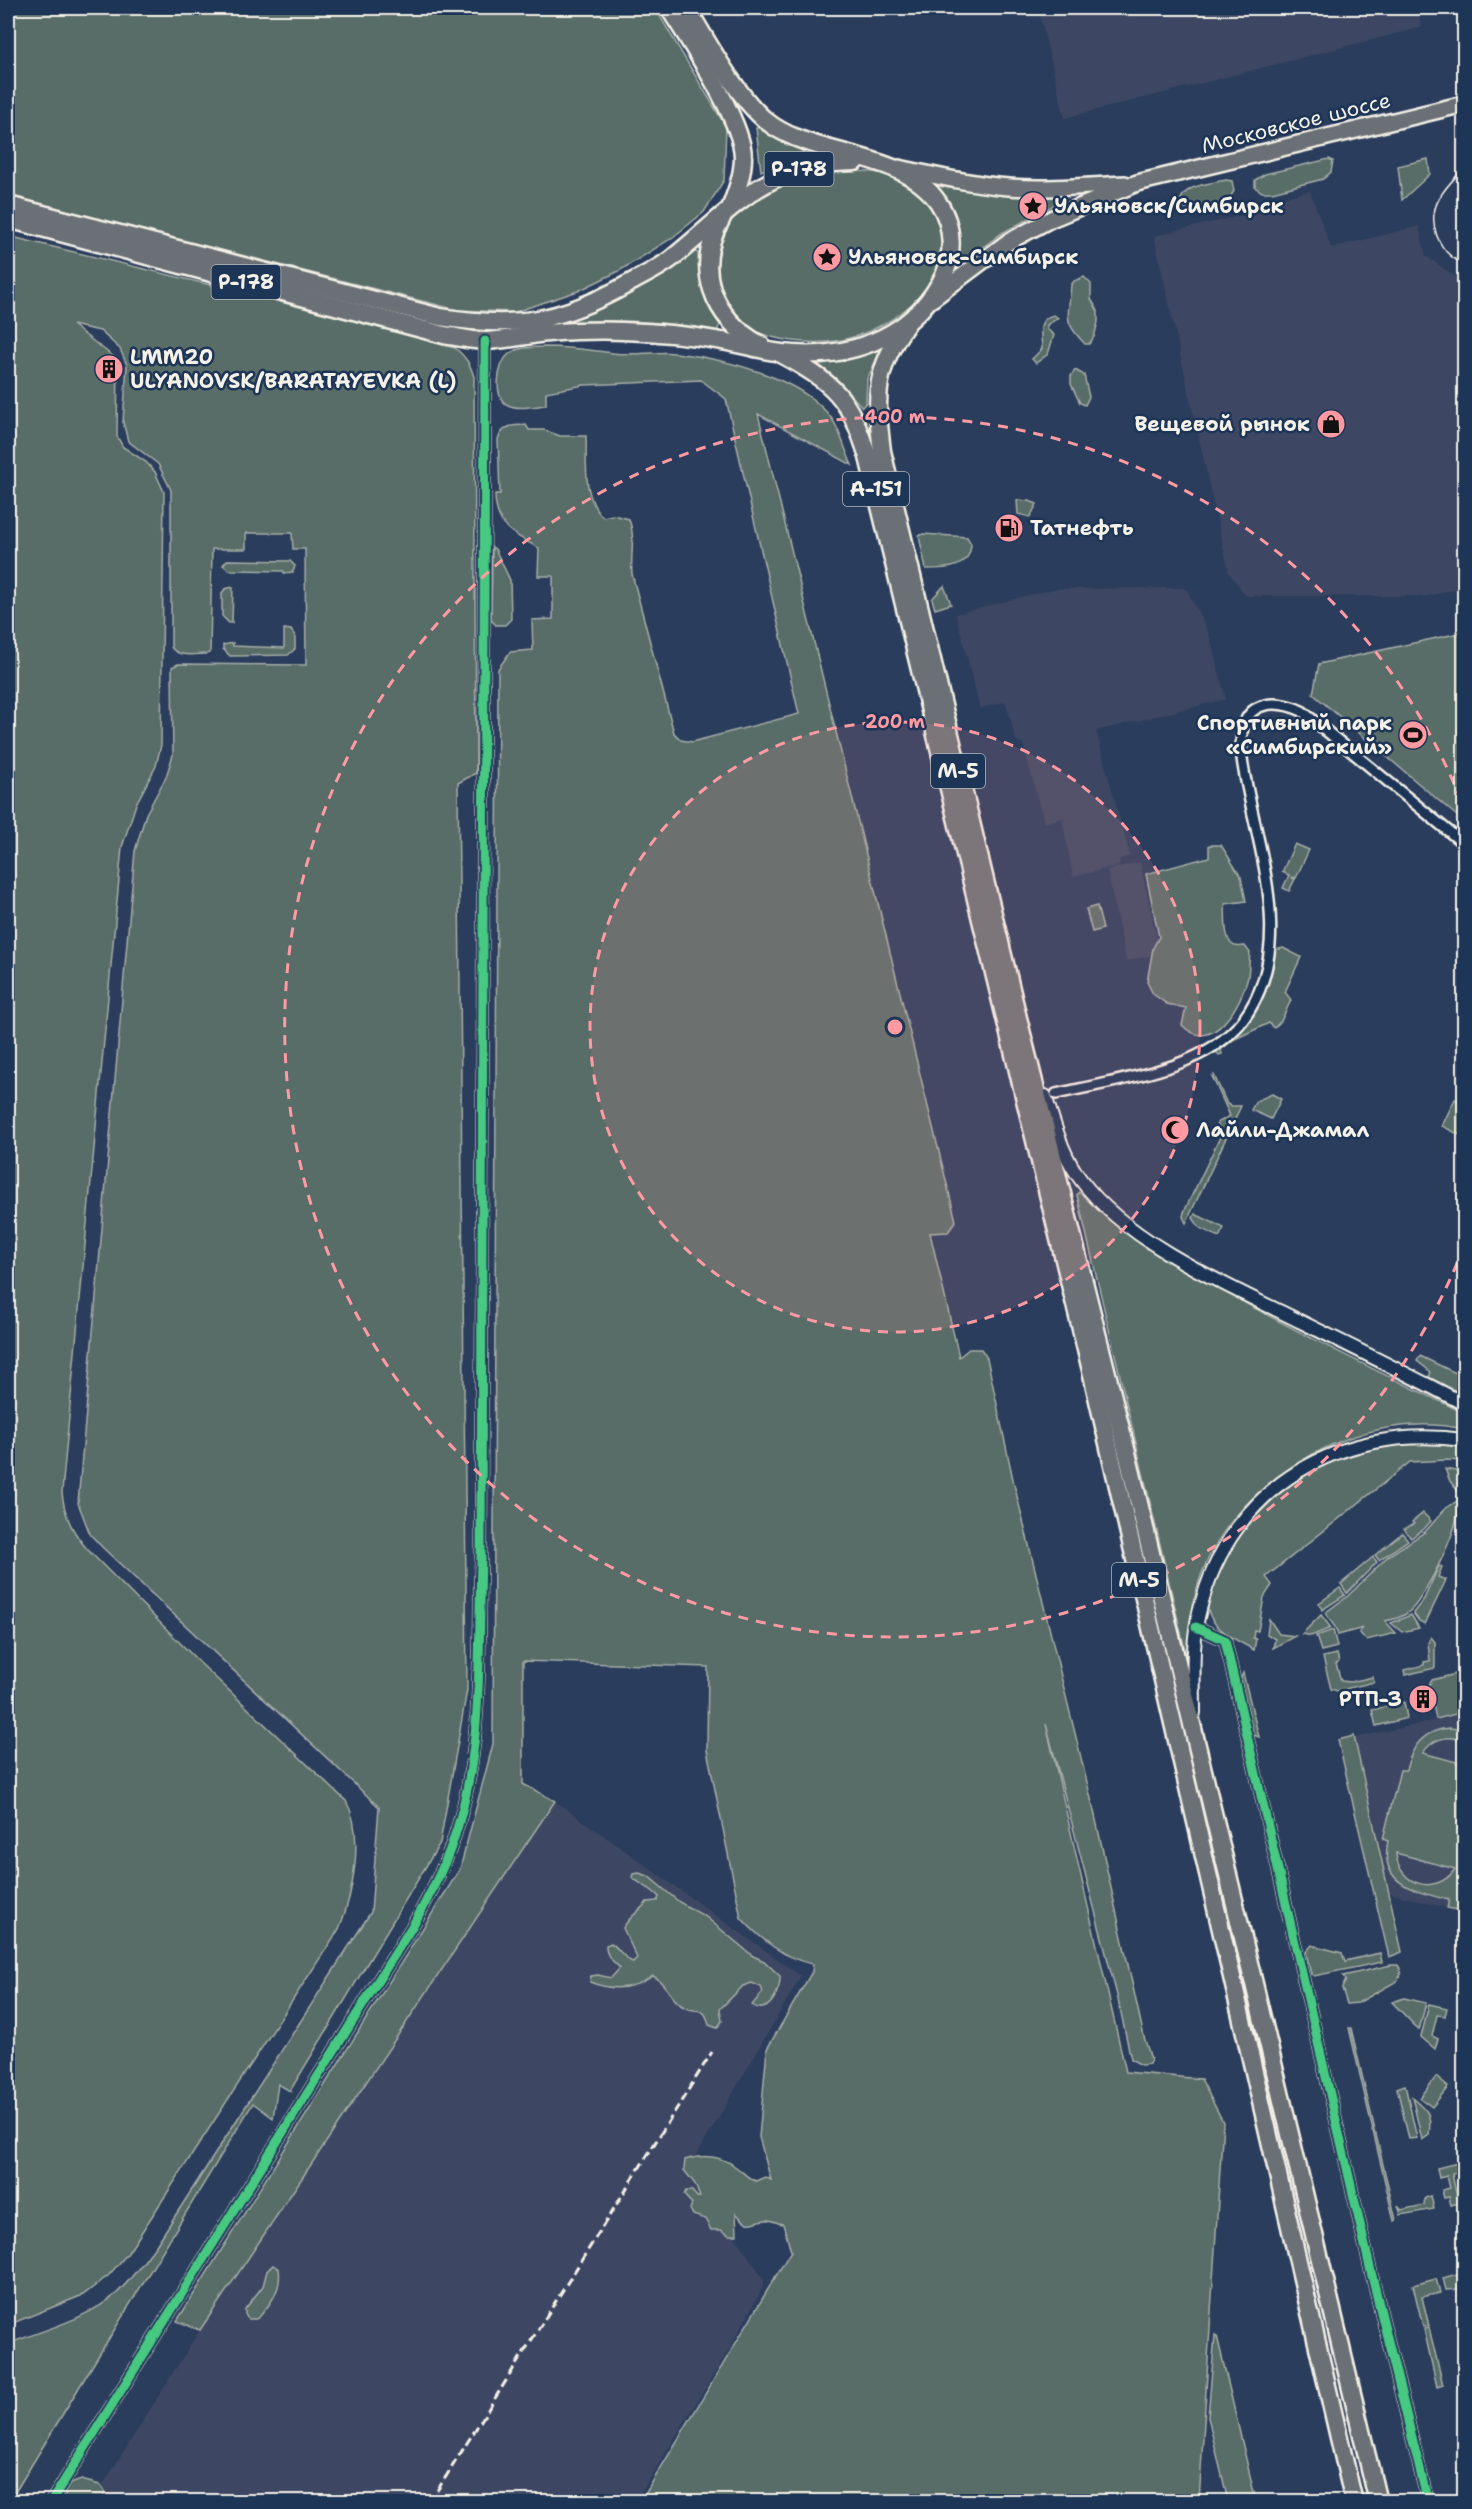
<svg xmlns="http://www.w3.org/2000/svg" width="1472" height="2509" font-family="'Shantell Sans',sans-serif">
<rect width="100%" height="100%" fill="#2b3d5c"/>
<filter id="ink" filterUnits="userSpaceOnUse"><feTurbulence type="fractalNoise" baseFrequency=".0167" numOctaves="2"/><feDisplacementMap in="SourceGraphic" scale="12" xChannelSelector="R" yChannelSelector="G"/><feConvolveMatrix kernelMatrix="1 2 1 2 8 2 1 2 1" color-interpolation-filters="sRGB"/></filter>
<g filter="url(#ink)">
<g fill="#3c4763">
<polygon points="1038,8 1416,8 1422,27 1065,118"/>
<polygon points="1310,191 1331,248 1419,226 1426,256 1464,283 1464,587 1427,596 1246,596 1229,573 1154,236 1248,214 1263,202"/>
<polygon points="1183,588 1187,590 1209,634 1226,699 1096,731 1130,856 1120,859 1119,865 1073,877 1062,818 1044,823 1023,744 1016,741 1006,702 980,708 956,614 1053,589"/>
<polygon points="1140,862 1160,954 1126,961 1107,870"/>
<polygon points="1464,1714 1464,1892 1459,1911 1389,1893 1355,1738"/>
<polygon points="555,1801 801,1976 688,2170 764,2279 763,2287 730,2348 636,2501 92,2502 200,2330"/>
</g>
<g fill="#586c67" stroke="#a6aea8" stroke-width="1.5" fill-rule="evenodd">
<polygon points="8,8 655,8 726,127 724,180 704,212 672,238 619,271 578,291 515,312 458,310 8,196"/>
<polygon points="756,128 761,128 801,150 804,155 761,171"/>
<polygon points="1329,159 1333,161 1331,172 1323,179 1272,192 1262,192 1255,187 1255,180 1265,174"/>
<polygon points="1428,159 1430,174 1402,200 1398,166"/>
<path d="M830 171C850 171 873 170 893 176 911 182 927 199 935 216 962 278 896 328 842 340 827 343 809 343 793 341 777 339 759 335 746 325 709 299 707 246 737 214 766 185 791 179 830 171Z"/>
<path d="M1226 180 1232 181 1234 191 1227 202 1189 210 1179 206C1181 184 1209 184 1226 180Z"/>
<polygon points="932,182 1056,196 1065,199 1002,233 956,267 944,200"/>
<path d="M8 236 342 317 455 348C466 357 470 364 474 377L476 773 458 783 467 1690 440 1843 290 2091 278 2084 273 2118 253 2103 9 2502 8 2344C43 2330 88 2319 117 2293 131 2280 143 2262 155 2247L371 1912 379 1807 102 1547 90 1534 78 1503 135 851 146 814 166 777 173 755 172 667 178 664 306 665 305 549H293L292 533H246V549H212L210 652 208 654C195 654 178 658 171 647V490L158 464 128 441 123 422 127 365 120 349 100 331 72 325 118 360 117 436 123 447 146 462 155 472 164 492 161 745 156 766 136 804 122 847 62 1492C64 1516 73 1533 88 1550L201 1664 346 1801C365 1835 353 1894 339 1929L128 2253 109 2275 83 2295 8 2325Z"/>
<path d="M693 251 698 253C698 281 704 302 720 325L717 331C665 321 615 318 562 323 611 308 654 283 693 251Z"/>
<path d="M1084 277 1091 284V299L1098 311V322L1094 337 1089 344H1085C1061 319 1069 318 1071 285L1074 281Z"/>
<path d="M1054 315 1058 318 1047 325V329L1054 335 1048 354 1036 363 1032 359 1042 349C1042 335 1035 319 1054 315Z"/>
<polygon points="884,344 867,379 866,403 862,407 838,380 816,362"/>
<path d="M544 347C568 347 589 350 612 353 634 356 655 351 676 353 724 359 802 377 832 419 841 432 845 451 852 465L758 414 956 1221 948 1232 930 1233 959 1357 969 1349H981L987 1358 1014 1484 1094 1811 1144 2037 1151 2059 1149 2064 1141 2065 1131 2059 1118 1999 1046 1724 1126 2072 1201 2079 1223 2122 1199 2501H641L791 2251 783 2224C778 2224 775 2221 768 2220 752 2219 752 2232 736 2213L737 2235H729L721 2230H711L705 2219 693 2215 690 2209 692 2204 684 2195 686 2191H692L697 2197H700L695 2184 684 2170 685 2160C703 2154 720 2155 736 2167 743 2172 747 2178 756 2181L765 2177 771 2180 759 2137 767 2049 812 1972 813 1964C784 1959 761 1939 741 1918L707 1750 708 1667 523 1661V1784L555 1801 200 2330 177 2321 460 1869 493 1744 498 669 510 652 533 650 532 620 553 619V576H538L539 548C513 534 495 527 495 494H500L498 439C504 425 512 425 526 425L529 430H544L560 436H586C587 462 582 498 603 517L613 515 629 519C636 537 630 555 632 574L674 733 681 740 692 742 799 714 726 399 701 380 584 385 546 392V405C535 406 518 410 508 405 493 398 497 365 508 355 517 346 533 348 544 347Z"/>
<polygon points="1075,370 1084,375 1089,397 1085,405 1080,403 1071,384 1071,376"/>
<polygon points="1017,500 1029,501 1037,504 1030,517 1018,514"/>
<path d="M923 534 967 537 971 544C970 569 946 569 926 569L919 536Z"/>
<polygon points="492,547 495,549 510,580 511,619 505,625 496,625 491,620"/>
<polygon points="227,560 290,561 295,566 293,572 284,573 284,571 229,570 223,565"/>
<polygon points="944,586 951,604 935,609 932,599"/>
<polygon points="233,587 232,623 229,623 222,616 222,593 225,589"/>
<polygon points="284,629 291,630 295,636 295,649 288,655 230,656 223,649 223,645 233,643 233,646 284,648"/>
<polygon points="1464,632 1464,822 1313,694 1319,664"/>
<polygon points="1295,844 1309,850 1296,878 1291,877 1295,879 1289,891 1283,888 1289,875 1282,872"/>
<path d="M1209 845H1221L1241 877 1246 901 1225 904C1226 914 1223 943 1235 946 1238 947 1242 946 1245 946L1250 953C1249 961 1249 969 1248 977 1242 1002 1213 1057 1182 1025L1186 1008 1167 1004 1153 994 1147 982 1153 948 1159 937 1146 874 1209 857Z"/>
<polygon points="1097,906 1103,929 1092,932 1086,909"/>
<polygon points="1283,948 1301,957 1285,992 1291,1000 1281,1021 1274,1028 1269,1023 1233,1040 1221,1050 1222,1054 1219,1055 1214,1050 1228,1038 1271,969 1275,950"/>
<polygon points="1214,1075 1227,1104 1232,1106 1241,1106 1186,1223 1183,1217 1184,1212 1222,1133 1217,1123 1230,1116 1212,1076"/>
<polygon points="1272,1094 1281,1099 1271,1119 1251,1110 1256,1101"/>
<polygon points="1455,1099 1464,1103 1464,1137 1442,1126"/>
<path d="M1079 1192C1126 1238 1172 1262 1229 1294 1306 1337 1385 1375 1464 1413V1429C1365 1407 1248 1472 1206 1563 1191 1597 1188 1630 1189 1666L1077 1195Z"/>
<polygon points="1195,1214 1224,1228 1219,1237 1200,1228 1193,1218"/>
<polygon points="1420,1356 1464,1377 1464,1395 1429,1377 1431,1372 1417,1361"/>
<path d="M1419 1441 1464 1444V1461L1446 1460 1410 1462 1266 1577 1272 1585 1264 1597 1258 1631 1254 1630 1253 1638 1256 1639 1254 1650C1239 1641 1215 1631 1209 1613 1204 1599 1216 1581 1221 1570 1246 1512 1307 1462 1369 1447 1385 1444 1402 1443 1419 1441Z"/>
<polygon points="1445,1469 1461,1472 1460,1479 1464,1481 1464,1494 1461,1495 1450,1481"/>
<path d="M1457 1501C1466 1517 1425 1597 1411 1610 1404 1617 1394 1619 1385 1621L1396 1633 1366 1640 1359 1632 1363 1628 1338 1635 1335 1627 1325 1613 1349 1595 1388 1556 1425 1532 1445 1509Z"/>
<polygon points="1423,1513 1431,1521 1424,1529 1411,1538 1404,1529 1414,1524 1412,1522"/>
<polygon points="1402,1533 1408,1540 1379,1560 1375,1555"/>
<polygon points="1373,1557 1377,1562 1347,1593 1341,1584"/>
<polygon points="1439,1566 1442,1567 1438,1577 1446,1580 1425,1624 1419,1621 1413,1613 1424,1599"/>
<polygon points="1340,1588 1345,1595 1322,1610 1319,1603"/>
<polygon points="1321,1615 1331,1628 1311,1636 1302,1634"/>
<polygon points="1411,1615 1419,1628 1402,1632 1391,1623"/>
<polygon points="1269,1619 1279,1634 1295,1636 1273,1648 1275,1639 1267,1634"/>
<polygon points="1333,1630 1337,1647 1321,1651 1316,1636"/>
<polygon points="1431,1637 1435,1642 1435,1668 1405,1675 1404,1670 1424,1665 1424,1662 1430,1661 1428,1643"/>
<polygon points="1337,1654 1339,1662 1336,1664 1341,1681 1351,1682 1373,1677 1374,1682 1337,1691 1331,1689 1323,1657"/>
<polygon points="1464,1672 1464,1712 1436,1719 1429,1685 1432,1680"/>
<polygon points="1243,1673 1259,1737 1251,1734 1239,1682"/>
<polygon points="1404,1702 1407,1718 1376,1726 1372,1710"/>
<path d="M1450 1728 1464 1730V1741C1448 1734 1432 1739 1423 1753L1464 1764V1883L1457 1910 1447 1908 1449 1900C1417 1892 1378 1885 1388 1841L1383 1839 1400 1770H1406C1412 1746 1423 1730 1450 1728ZM1396 1854V1853L1455 1869C1437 1896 1399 1886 1396 1854Z"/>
<polygon points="1354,1736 1402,1952 1389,1957 1338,1740"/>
<path d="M639 1873 648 1876 679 1902 706 1917 753 1956 764 1961 780 1976C781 1990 769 2017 752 2005L763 1992 761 1987 752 1983 743 1986 720 2009 722 2021 717 2028 709 2025C704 2004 698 2014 684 2007 671 2001 667 1983 653 1976 634 1989 612 1991 590 1982L591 1976 598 1975 611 1978 620 1968C613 1961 605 1956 606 1945L611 1943C619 1948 624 1959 633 1962L637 1958 623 1928C629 1917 639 1912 647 1902L657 1901 659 1897C652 1888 640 1885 632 1877L633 1874Z"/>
<polygon points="1312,1945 1342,1953 1345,1961 1380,1953 1382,1962 1314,1976 1311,1974 1306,1952"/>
<path d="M1391 1965H1398C1402 1970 1401 1976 1397 1981L1358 2003 1347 2004 1342 1988 1346 1980 1343 1976Z"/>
<polygon points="1404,1998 1426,2003 1419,2030 1392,2002"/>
<polygon points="1429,2004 1447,2008 1445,2016 1437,2015 1432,2036 1438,2039 1435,2049 1421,2037"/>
<polygon points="1349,2028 1351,2028 1396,2220 1394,2221"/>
<polygon points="1436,2077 1448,2087 1432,2107 1420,2098"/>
<polygon points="1405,2085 1417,2138 1409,2139 1397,2088"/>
<path d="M1412 2097C1428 2111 1432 2113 1429 2135L1422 2140Z"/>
<polygon points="1462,2162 1464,2171 1452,2174 1457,2197 1464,2196 1464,2202 1451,2205 1449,2197 1444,2198 1442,2190 1450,2188 1447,2176 1439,2178 1437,2168"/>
<polygon points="1431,2196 1434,2209 1401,2215 1398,2205 1401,2210 1424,2205 1425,2198"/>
<path d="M273 2265 279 2269C282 2288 272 2302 260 2316L256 2319H248L245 2314V2309L263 2286 267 2271Z"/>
<polygon points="1464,2272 1464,2317 1460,2318 1458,2312 1463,2309 1459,2289 1446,2290 1443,2278"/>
<polygon points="1436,2279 1440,2293 1422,2297 1429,2326 1423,2327 1413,2285"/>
<polygon points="1429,2328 1443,2385 1437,2387 1424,2329"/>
<polygon points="1215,2335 1217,2336 1256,2501 1228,2501 1208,2417"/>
<polygon points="81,2480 100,2485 105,2492 103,2501 57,2501 68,2485"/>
</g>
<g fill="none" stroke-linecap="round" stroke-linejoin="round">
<g stroke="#f4f1e8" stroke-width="14">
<g id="minor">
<path d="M1056 1094C1115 1080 1204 1071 1243 1020 1292 954 1264 868 1249 796 1245 776 1239 753 1242 733 1247 699 1278 700 1302 711L1464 844"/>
<polyline points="1196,1627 1225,1640 1372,2276 1428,2502"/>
<path d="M51 2502 413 1925C429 1897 444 1869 454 1838 484 1750 478 1652 481 1560L485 341"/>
</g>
</g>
<g stroke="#f4f1e8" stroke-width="16">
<g id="tertiary">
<path d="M1045 1096C1055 1125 1062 1155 1081 1180 1125 1239 1215 1280 1281 1312 1342 1342 1404 1372 1464 1404"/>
<path d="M1194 1713C1194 1679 1191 1642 1200 1609 1231 1485 1342 1423 1464 1440"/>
</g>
</g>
<g stroke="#f4f1e8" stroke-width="20">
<g id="primary">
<path d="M899 168C936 176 972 184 1009 187 1048 190 1087 186 1125 184"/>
<polyline points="932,299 1008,242 1051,219 1137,183 1464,104"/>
</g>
</g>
<g stroke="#f4f1e8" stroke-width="21">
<g id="trunk">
<path d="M669 8C689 41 743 121 743 157 743 174 737 190 731 206"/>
<path d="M8 205 440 317C517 329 560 322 628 284 642 276 658 269 671 259 736 207 764 163 855 162"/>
<path d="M722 218C693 268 712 318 761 345"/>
<path d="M8 219 444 335C458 337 473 341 487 341 507 340 527 335 548 333 573 331 598 330 623 331 656 332 690 335 722 341 742 344 762 351 782 353 846 360 908 340 940 283 955 258 954 225 938 202 903 151 821 158 773 126 740 104 708 42 687 8"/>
<path d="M908 322C874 370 875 395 882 451L1019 1022 1128 1457 1378 2502"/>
<path d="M779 353C834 383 849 396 868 457L1090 1366 1354 2502"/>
</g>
</g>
<use href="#minor" stroke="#1d3557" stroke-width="9"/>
<use href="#tertiary" stroke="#1d3557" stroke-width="12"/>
<use href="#primary" stroke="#6b7074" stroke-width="15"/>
<use href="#trunk" stroke="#6b7074" stroke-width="16"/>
<path stroke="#f4f1e8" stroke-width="1.5" d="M1464 168C1456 177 1446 186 1440 197 1425 222 1439 254 1464 264"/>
<polyline stroke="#f4f1e8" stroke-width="3" stroke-dasharray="9 4.5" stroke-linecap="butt" points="430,2502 712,2052"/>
<g stroke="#1d3557" stroke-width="13">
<g id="cycleway">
<polyline points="1196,1627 1225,1640 1372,2276 1428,2502"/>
<path d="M51 2502 413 1925C429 1897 444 1869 454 1838 484 1750 478 1652 481 1560L485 341"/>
</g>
</g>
<use href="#cycleway" stroke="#46c982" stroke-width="9"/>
</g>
</g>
<circle cx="895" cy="1027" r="305" fill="#ff9aa2" fill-opacity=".12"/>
<g fill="none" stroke="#ff9aa2" stroke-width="3" stroke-dasharray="10 8">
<circle cx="895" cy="1027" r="305"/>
<path d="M1464 1246A610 610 0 1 1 1464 808"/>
</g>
<defs>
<g id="sight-disc" transform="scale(1.5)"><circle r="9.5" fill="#ff9aa2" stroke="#1d3557"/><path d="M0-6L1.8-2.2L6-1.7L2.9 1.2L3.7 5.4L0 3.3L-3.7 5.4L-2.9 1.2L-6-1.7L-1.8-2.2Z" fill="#111"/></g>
<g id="building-disc" transform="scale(1.5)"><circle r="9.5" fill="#ff9aa2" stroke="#1d3557"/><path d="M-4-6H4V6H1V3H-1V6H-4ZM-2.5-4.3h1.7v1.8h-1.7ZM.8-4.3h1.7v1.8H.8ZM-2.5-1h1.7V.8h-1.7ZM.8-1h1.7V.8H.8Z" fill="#111"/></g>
<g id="shop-disc" transform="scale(1.5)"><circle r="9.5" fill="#ff9aa2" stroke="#1d3557"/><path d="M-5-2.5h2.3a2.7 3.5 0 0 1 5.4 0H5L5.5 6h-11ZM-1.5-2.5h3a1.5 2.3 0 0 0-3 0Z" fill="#111"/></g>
<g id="fuel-disc" transform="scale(1.5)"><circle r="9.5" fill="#ff9aa2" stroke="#1d3557"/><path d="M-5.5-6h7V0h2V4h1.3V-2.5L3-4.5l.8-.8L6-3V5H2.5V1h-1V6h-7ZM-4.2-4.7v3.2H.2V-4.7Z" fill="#111"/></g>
<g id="stadium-disc" transform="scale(1.5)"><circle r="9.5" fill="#ff9aa2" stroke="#1d3557"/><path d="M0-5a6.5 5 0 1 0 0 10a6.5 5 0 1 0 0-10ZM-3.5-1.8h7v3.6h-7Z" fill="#111"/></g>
<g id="mosque-disc" transform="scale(1.5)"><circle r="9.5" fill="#ff9aa2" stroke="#1d3557"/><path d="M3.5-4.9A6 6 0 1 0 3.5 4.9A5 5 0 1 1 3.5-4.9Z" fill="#111"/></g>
</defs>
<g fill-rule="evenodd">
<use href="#sight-disc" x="1033" y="206"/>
<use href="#sight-disc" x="827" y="257"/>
<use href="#building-disc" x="109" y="369"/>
<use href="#shop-disc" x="1331" y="424"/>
<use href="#fuel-disc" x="1009" y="528"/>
<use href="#stadium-disc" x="1413" y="735"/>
<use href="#mosque-disc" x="1175" y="1130"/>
<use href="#building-disc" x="1423" y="1699"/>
</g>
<g text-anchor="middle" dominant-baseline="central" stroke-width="5" stroke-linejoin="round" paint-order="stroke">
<g fill="#1d3557" stroke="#b4b9bc" stroke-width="1.5">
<rect x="764.5" y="152" width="69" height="34" rx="4.5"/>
<rect x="211.5" y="265" width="69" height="34" rx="4.5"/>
<rect x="843" y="472" width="66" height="34" rx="4.5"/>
<rect x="931" y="754" width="54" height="34" rx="4.5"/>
<rect x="1112" y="1563" width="54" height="34" rx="4.5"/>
</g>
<g font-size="20" font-weight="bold" fill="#f4f1e8">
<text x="799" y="169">Р-178</text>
<text x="246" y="282">Р-178</text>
<text x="876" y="489">А-151</text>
<text x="958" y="771">М-5</text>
<text x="1139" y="1580">М-5</text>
</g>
<g font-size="21" fill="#f4f1e8" stroke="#1d3557">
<text transform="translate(1296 123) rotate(-14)">Московское шоссе</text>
</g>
<g font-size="21" font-weight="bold" fill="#f4f1e8" stroke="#1d3557" text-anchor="start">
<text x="1054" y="206">Ульяновск/Симбирск</text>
<text x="848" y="257">Ульяновск-Симбирск</text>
<text x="130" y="357">LMM20<tspan x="130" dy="24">ULYANOVSK/BARATAYEVKA (L)</tspan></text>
<text x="1310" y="424" text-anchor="end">Вещевой рынок</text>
<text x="1030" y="528">Татнефть</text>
<text x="1392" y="723" text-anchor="end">Спортивный парк<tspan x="1392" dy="24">«Симбирский»</tspan></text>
<text x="1196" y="1130">Лайли-Джамал</text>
<text x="1402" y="1699" text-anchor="end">РТП-3</text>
</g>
</g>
<circle cx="895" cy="1027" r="9" fill="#ff9aa2" stroke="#1d3557" stroke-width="3"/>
<g font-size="18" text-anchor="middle" font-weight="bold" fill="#ff9aa2" stroke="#1d3557" stroke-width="5" stroke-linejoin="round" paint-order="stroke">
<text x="895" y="423">400 m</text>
<text x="895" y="728">200 m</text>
</g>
<rect width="1472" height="2509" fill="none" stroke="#1d3557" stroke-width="30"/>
<rect x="15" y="15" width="1442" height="2479" fill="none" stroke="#f4f1e8" stroke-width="2" filter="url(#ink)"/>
</svg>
